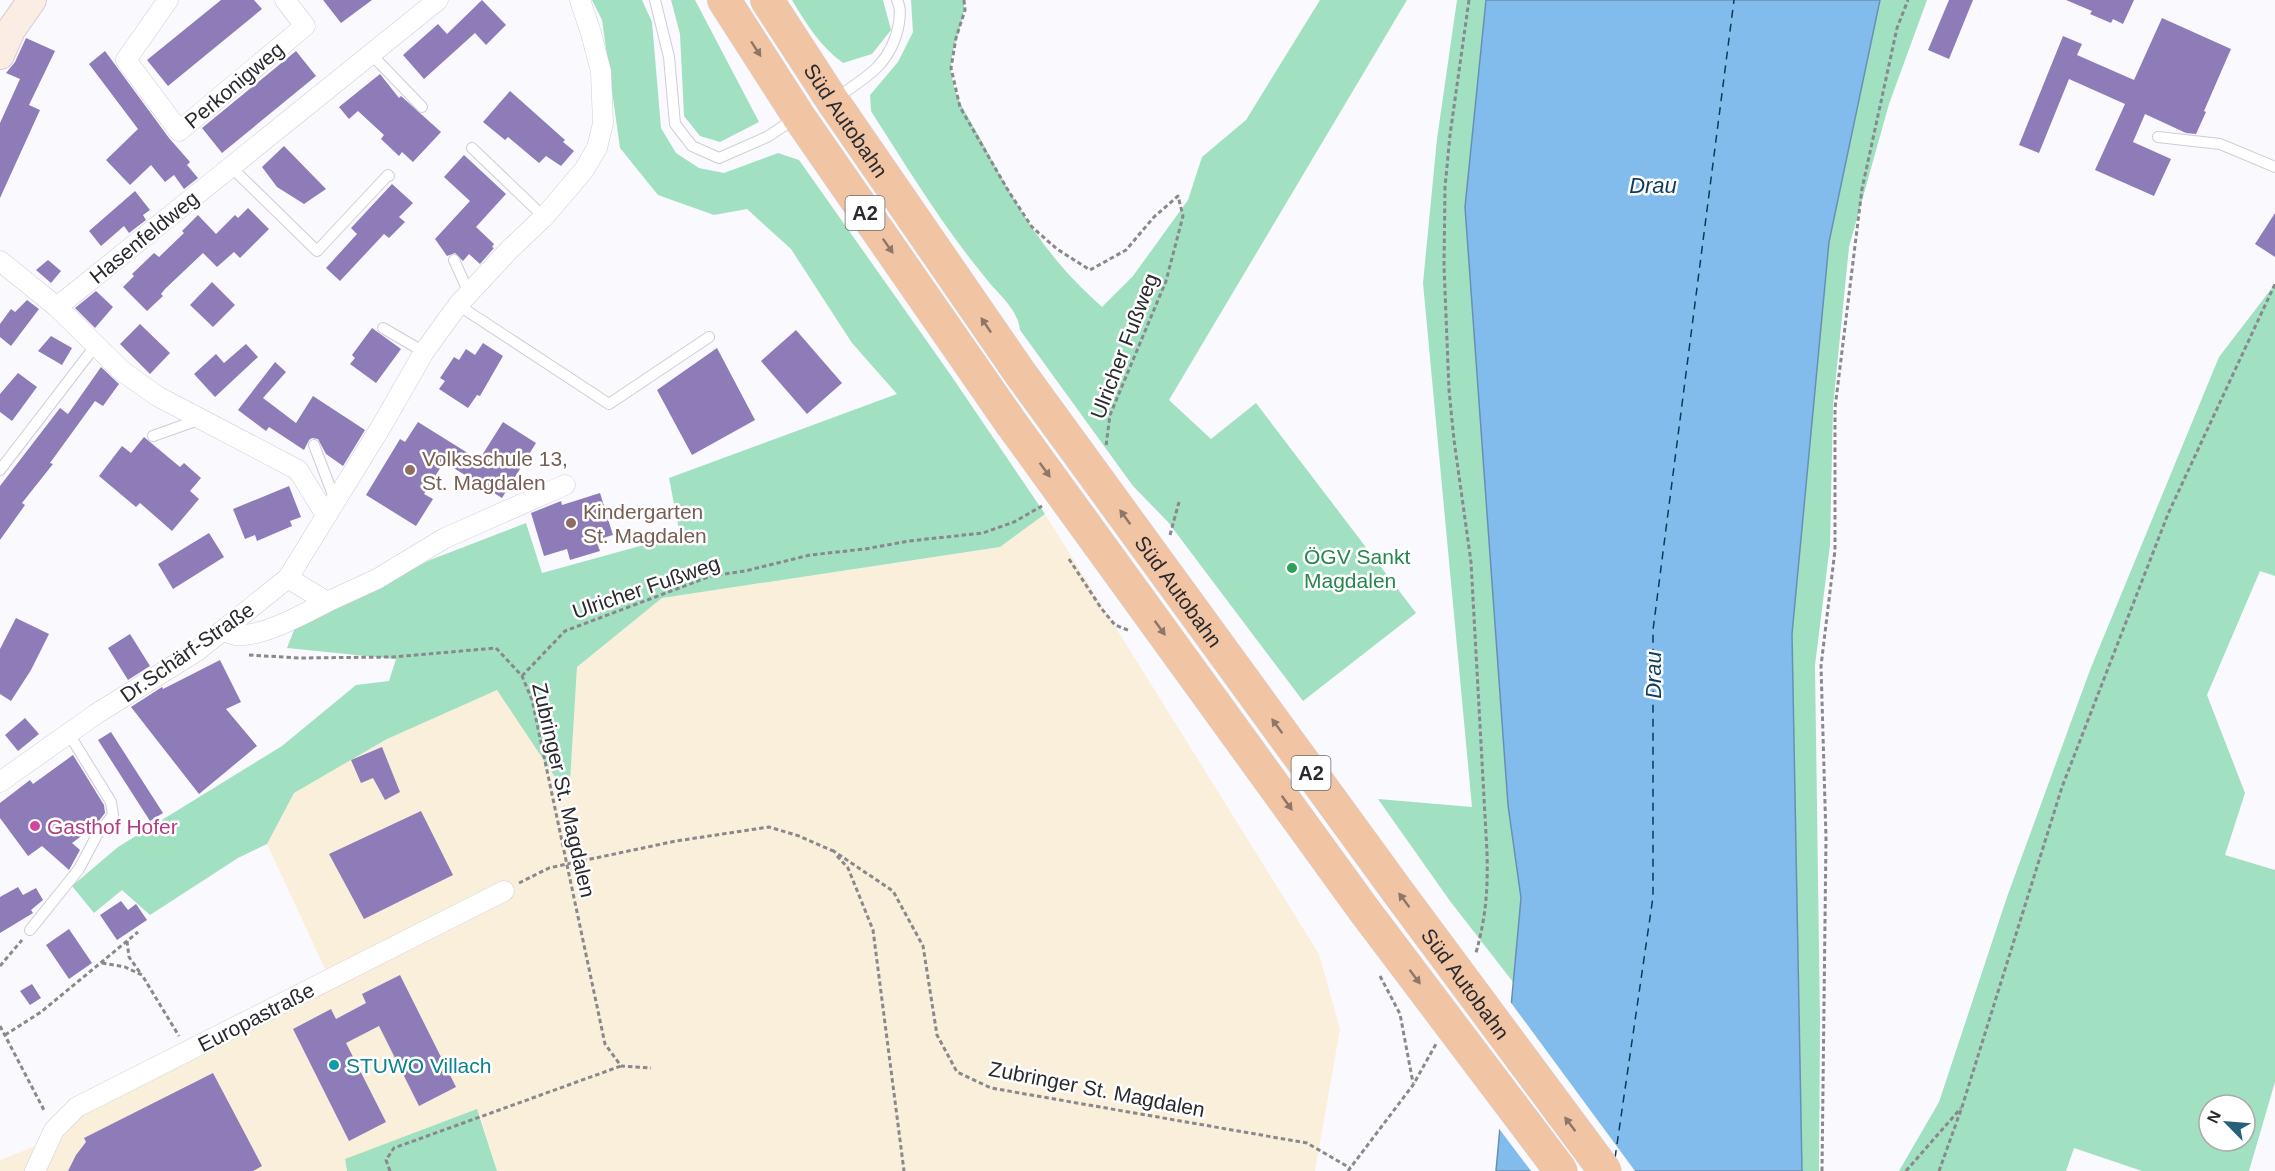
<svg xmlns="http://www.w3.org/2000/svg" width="2275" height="1171" font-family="Arial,sans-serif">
<rect width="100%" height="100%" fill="#faf9fe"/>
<polygon fill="#faefda" points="1045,514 1319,954 1340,1029 1315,1171 497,1171 481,1118 345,1159 347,1171 0,1171 0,1160 36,1146 69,1099 326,971 267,844 294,793 387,739 497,689 569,797 577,667 662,598 1000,547"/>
<g fill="#a1e0c1" fill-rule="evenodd">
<polygon points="592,0 642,0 652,22 661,128 676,153 699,168 724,173 778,153 799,160 950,374 1045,514 1000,547 662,598 577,667 569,798 497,690 387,739 294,793 267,844 238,858 150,915 122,890 94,913 72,886 118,847 282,746 356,685 389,681 396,659 287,648 296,625 430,560 526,523 542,573 680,535 669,478 897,394 852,343 791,249 747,209 714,215 658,195 620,148 602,20"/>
<polygon points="671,0 695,0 759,122 720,142 700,136 684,116 680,34"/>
<path d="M792 0H883L891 30 872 54 843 63C820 46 807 25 792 0Z"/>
<path d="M911 0H964C966 22 951 44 951 67 951 93 968 116 980 138 1004 183 1029 229 1063 268 1075 282 1089 295 1102 307L1133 276 1188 200 1202 157 1246 120 1320 0H1407L1169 400 1211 439 1256 403 1416 613 1303 701 1168 522 1133 486 1020 330C1018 310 1001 297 988 281 944 228 908 169 871 111L870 95 898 62 913 32Z"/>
<polygon points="1457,0 1486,0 1465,207 1508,805 1521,898 1513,982 1450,901 1378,799 1472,807 1423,283 1437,139"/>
<polygon points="1880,0 1927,0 1889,104 1849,247 1833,406 1830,545 1815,665 1820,1020 1819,1171 1802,1171 1792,634 1829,242"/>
<path d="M2275 284V576L2260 571 2207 695 2245 793 2225 855 2275 870V1082L2249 1171H2142L2074 1148 2066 1171H1899L1939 1102 2007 897 2090 670 2219 357ZM2209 1105H2245V1141H2209Z"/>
<polygon points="477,1109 497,1171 347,1171 345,1159"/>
</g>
<polygon fill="#81bced" stroke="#6790b4" stroke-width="1.5" points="1486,0 1880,0 1829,242 1792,634 1802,1171 1496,1171 1521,898 1508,805 1465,207"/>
<polygon fill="#faf9fe" points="1509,1000 1635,1171 1531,1171 1497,1126"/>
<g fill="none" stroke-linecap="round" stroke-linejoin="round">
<polyline stroke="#0c3a5a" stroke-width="1.5" stroke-dasharray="8 6" stroke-linecap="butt" points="1615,1158 1653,897 1653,630 1734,0"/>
</g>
<g fill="#8e7cb9">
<polygon points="221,0 254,0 262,9 168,86 147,60"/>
<polygon points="323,0 372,0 341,23"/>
<polygon points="482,0 506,25 486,45 475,33 424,79 403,55 438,24 447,34"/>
<polygon points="1949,0 1973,0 1949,59 1928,50"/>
<polygon points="2066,0 2134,0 2123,24 2113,19 2111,23 2090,14 2092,11"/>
<polygon points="2162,18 2231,49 2204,111 2206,112 2196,134 2186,133 2145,114 2133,142 2171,159 2154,196 2095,170 2125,104 2069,79 2039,153 2019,145 2063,36 2082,44 2077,55 2134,80"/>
<polygon points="26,38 55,51 29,105 40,110 0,198 0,123 20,79 6,73 15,62"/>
<polygon points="105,51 169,138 190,162 187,165 198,178 184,189 174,175 165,182 151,165 130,185 106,160 138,129 89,64"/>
<polygon points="296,51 316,76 222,153 202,128"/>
<polygon points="380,74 399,98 401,96 441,132 413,162 402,152 399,156 381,139 384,135 358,111 349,119 339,107"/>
<polygon points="510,91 565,140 563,142 574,151 561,166 546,156 539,163 508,137 505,140 483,122"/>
<polygon points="284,146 326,189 304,204 277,187 262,167"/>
<polygon points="464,155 506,194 476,227 494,244 492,247 494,248 480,264 469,254 463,261 455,253 447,256 435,239 470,201 444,177"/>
<polygon points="392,184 413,203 399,217 405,222 389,238 384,234 340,281 326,268 357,234 351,228"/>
<polygon points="135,191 150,210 143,215 146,220 129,233 124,226 101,246 89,231"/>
<polygon points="248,208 269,229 240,258 234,252 217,267 203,253 165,289 161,294 163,296 147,311 123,287 134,276 132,274 154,253 159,257 184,233 182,231 198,215 216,234 235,215 238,218"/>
<polygon points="2275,213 2275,257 2255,244"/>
<polygon points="48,260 61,271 51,283 36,270"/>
<polygon points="212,282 235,305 213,327 190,305"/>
<polygon points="96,291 113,307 95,328 75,308"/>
<polygon points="27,300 39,309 11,346 0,337 0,324 11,309 15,312"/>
<polygon points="140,324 170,353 150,374 120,344"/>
<polygon points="372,328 401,349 376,383 350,364 355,358 352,355"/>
<polygon points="796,330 842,383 807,414 761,361"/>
<polygon points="51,336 72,348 62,365 38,351"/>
<polygon points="483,343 503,356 480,396 477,395 468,408 439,389 445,381 440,378 454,357 459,360 466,349 475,355"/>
<polygon points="246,344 258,357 215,397 194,374 216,354 224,363"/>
<polygon points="717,348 755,420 692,455 657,390"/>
<polygon points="275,362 286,372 263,398 296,423 313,396 365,430 343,466 326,454 318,439 312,438 309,440 304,450 269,427 266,431 238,410"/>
<polygon points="101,367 119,384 103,406 95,401 50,463 53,464 22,503 25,505 0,540 0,486 60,408 68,414"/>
<polygon points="18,373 37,387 12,421 0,412 0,394"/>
<polygon points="418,422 479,460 503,422 536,443 502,498 444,462 424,494 433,499 416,526 366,495 400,439 405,442"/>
<polygon points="144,437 180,467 184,463 201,478 190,491 199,499 172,531 140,503 136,507 99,476 122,446 131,453"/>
<polygon points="289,486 301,517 290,521 292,526 257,541 255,535 245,539 233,509"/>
<polygon points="600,493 613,535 596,540 600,551 570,560 567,549 544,556 531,513 561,501 562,505"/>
<polygon points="209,533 224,557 173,589 158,564"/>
<polygon points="16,618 49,634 31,670 11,701 0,694 0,649"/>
<polygon points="130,634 150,666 128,680 108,648"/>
<polygon points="220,660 241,702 226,709 257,746 199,794 131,707 162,687 163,689"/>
<polygon points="25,718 39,734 18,751 5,735"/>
<polygon points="111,732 163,813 150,821 98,740"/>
<polygon points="382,747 400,792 385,800 373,778 361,783 351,760"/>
<polygon points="73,755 104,805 105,813 95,826 72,843 80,850 69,870 42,846 28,856 0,818 0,803 30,780 33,784"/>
<polygon points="421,811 453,875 364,919 329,854"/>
<polygon points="18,887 23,895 36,888 43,900 31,910 33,913 0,933 0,897"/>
<polygon points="121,901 128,910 136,904 147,920 117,940 100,915"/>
<polygon points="69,929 92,963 69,979 46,945"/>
<polygon points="400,975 456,1087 419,1106 379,1026 346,1043 386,1122 349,1141 293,1029 331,1009 336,1019 366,1003 362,994"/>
<polygon points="32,984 41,998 30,1005 20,991"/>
<polygon points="213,1073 262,1166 253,1171 68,1171 76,1155 86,1142 84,1138"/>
</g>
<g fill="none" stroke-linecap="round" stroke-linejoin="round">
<g stroke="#cfccd8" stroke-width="12">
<g id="lane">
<polyline points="655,0 669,57 675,124 692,146 719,158 767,137 796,118"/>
<polyline points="371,54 422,107"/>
<path d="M834 99C866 78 892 64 899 23 900 13 901 9 897 0"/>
<polyline points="2158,137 2220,144 2275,167"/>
<polyline points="472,148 544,217"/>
<polyline points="231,167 317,251 388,175 389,176"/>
<polyline points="454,260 469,293"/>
<polyline points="458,305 609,404 709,337"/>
<polyline points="383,328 424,352"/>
<polyline points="153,436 201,419"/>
<polyline points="314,445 335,500"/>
<polyline points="0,470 96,345"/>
<polyline points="30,930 79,869 97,835 113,815 111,802 69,734"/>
</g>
</g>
<g stroke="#cfccd8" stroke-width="21">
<g id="street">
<polyline points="168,0 126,60 179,131 305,26 285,0"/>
<polyline points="0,261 57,307 122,371 157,396 298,470 326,515"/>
<polyline points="57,307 438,0"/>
<polyline points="288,578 327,602 377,579 445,538 565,485"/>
<path d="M222 631C227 632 232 634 236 635 261 638 305 613 327 602"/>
<polyline points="0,782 96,714 197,651 288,578 381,427 424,352 458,305 510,249 544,217 584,170 597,148 603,123 601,72 591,33 580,0"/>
<polyline points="35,1171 54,1130 77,1107 504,891"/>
</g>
</g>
<g stroke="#cfccd8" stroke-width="30">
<polyline id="secondary" points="0,55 11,30 32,0"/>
</g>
<g stroke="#d4d4d5" stroke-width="34">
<g id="highway">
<polyline points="724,0 799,117 1011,423"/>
<path id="s1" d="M767 0 832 100 1020 373"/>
</g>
</g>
<g stroke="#89888d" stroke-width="3" stroke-dasharray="4.5 3" stroke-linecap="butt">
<polyline points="964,0 965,10 956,38 951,68 960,107 1009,192 1032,227 1057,249 1090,270 1126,250 1154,217 1178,196 1183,216 1166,281 1110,415 1106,446"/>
<path d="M1469 0 1450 135 1445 187 1444 266 1449 390 1454 440 1471 562 1487 852C1488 891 1486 916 1476 953"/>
<polyline points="1170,535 1179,502"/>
<polyline points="1069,559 1101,608 1115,625 1130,631"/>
<polyline points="249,655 300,658 393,657 496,648 522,676 532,700 605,1044 621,1066 651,1068"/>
<polyline points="522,676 565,631 711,576 745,571 810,555 865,549 909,541 983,533 1014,522 1042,506"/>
<polyline points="832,850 893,891 923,946 937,1035 957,1072 991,1088 1307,1143 1350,1168"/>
<polyline points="837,856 848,868 873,930 904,1171"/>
<polyline points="519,883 549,868 567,864 676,841 769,827 799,836 833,851"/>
<polyline points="127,941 129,957 141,974"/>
<polyline points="102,963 125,967 142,975 179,1036"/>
<polyline points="0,966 22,940"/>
<polyline points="1380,976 1400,1014 1413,1083"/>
<polyline points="0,1026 45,1112"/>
<polyline points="5,1035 41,1012 138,932"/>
<polyline points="390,1171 386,1160 394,1148 621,1066"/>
<polyline points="1348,1171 1413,1085 1436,1044"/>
<polyline points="1822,1171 1826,838 1821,666 1835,550 1835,408 1862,189 1897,28 1908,0"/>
<polyline points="1906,1171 1961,1108"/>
<polyline points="1939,1171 1962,1107 2062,787 2168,514 2275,284"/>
</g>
<use href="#lane" stroke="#fff" stroke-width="10"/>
<use href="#street" stroke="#fff" stroke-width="20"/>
<use href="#secondary" stroke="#fbede3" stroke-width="28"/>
<use href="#highway" stroke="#f1c4a3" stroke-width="33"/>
<g stroke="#d4d4d5" stroke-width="34" stroke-linecap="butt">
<g id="highway-bridge">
<path id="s2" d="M1020 373 1398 892 1605 1171"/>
<polyline points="1011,423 1364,910 1561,1171"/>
</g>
</g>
<use href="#highway-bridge" stroke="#f1c4a3" stroke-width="33"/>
</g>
<defs><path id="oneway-solid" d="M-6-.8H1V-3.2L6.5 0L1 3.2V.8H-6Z" transform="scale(1.5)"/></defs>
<g fill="#8e7668">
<use href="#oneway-solid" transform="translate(756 49) rotate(57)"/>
<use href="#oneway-solid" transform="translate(888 246) rotate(55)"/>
<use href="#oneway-solid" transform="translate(986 325) rotate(-124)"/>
<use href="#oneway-solid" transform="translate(1045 470) rotate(54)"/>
<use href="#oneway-solid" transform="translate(1125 517) rotate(-126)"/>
<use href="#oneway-solid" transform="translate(1160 628) rotate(54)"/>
<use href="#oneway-solid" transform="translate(1277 726) rotate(-126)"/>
<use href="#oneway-solid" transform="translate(1287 803) rotate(54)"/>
<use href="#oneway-solid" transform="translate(1404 900) rotate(-127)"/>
<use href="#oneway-solid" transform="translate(1415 977) rotate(53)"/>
<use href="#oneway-solid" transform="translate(1570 1124) rotate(-127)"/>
</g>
<g fill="#8d6e63" stroke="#fff" stroke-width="2">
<circle cx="410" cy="470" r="6"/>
<circle cx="571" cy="523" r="6"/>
</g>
<circle fill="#2e9e5b" stroke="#fff" stroke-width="2" cx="1292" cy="568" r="6"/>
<circle fill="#d1479c" stroke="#fff" stroke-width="2" cx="35" cy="826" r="6"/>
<circle fill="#0f9aa8" stroke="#fff" stroke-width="2" cx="334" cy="1065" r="6"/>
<g text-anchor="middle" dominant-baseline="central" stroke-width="5" stroke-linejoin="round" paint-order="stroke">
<g fill="#fff" stroke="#6a696d" stroke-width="1.5">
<rect x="845.5" y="196" width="39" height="34" rx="4.5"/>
<rect x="1291.5" y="756" width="39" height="34" rx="4.5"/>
</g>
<g font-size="20" font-weight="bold" fill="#2a292e">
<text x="865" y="213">A2</text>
<text x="1311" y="773">A2</text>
</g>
<g font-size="21" fill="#2a292e" stroke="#fff">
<text transform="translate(234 85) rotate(-40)">Perkonigweg</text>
<text stroke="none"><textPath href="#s1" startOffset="144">Süd Autobahn</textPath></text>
<text transform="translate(144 237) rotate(-39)">Hasenfeldweg</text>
<text transform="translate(1124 346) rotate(-69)">Ulricher Fußweg</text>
<text transform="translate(646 587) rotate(-19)">Ulricher Fußweg</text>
<text stroke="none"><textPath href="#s2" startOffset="270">Süd Autobahn</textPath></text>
<text transform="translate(187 652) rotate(-35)">Dr.Schärf-Straße</text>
<text transform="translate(564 790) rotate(77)">Zubringer St. Magdalen</text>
<text stroke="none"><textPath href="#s2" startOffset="756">Süd Autobahn</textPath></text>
<text transform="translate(256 1017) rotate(-27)">Europastraße</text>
<text transform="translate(1097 1089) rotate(11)">Zubringer St. Magdalen</text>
</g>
<g font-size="21" fill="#785e54" stroke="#fff" text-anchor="start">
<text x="422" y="458">Volksschule 13,<tspan x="422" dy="24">St. Magdalen</tspan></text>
<text x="583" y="511">Kindergarten<tspan x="583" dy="24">St. Magdalen</tspan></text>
</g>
<g font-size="21" fill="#27864d" stroke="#fff" text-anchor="start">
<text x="1304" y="556">ÖGV Sankt<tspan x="1304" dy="24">Magdalen</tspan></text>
</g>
<g font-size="21" fill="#b23c85" stroke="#fff" text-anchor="start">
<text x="47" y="826">Gasthof Hofer</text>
</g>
<g font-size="21" fill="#0d838f" stroke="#fff" text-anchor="start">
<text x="346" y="1065">STUWO Villach</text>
</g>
<g font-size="22" font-style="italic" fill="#0c3a5a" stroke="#fff">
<text x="1653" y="185">Drau</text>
<text transform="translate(1653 675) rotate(-90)">Drau</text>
</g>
</g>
<g transform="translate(2227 1123) rotate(295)"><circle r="28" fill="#ffffff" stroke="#aaa9ab" stroke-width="1.5"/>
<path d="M0-4.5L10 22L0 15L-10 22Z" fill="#266079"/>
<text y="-9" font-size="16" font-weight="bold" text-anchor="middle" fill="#2a292e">N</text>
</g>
</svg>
